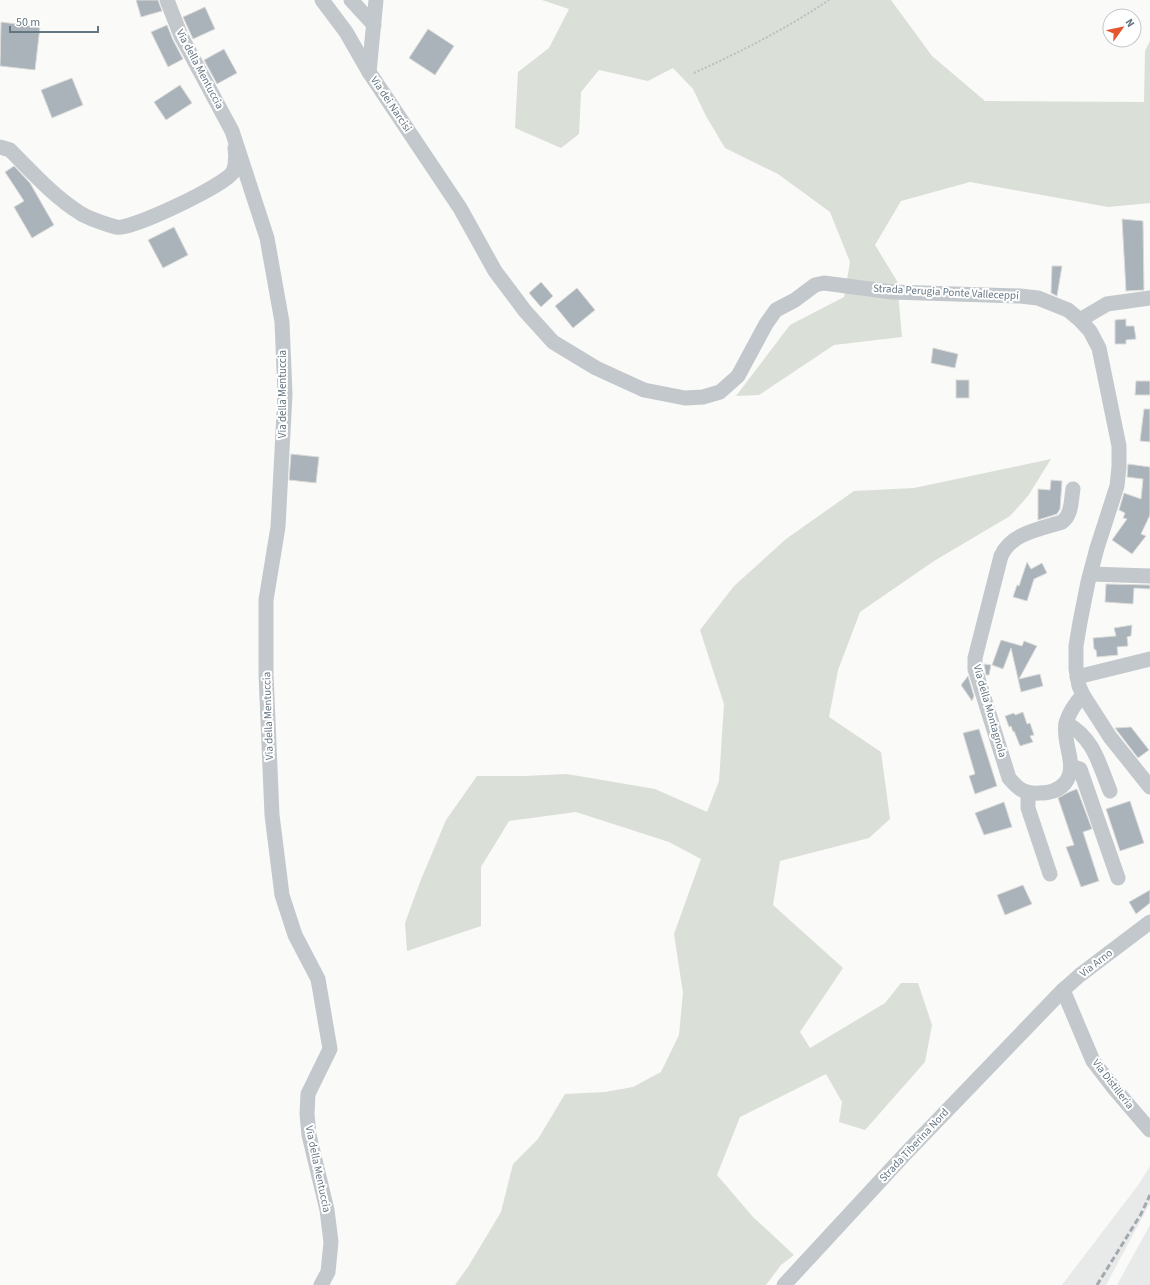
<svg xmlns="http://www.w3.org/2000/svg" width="1150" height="1285" font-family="'Source Sans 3',sans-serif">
<rect width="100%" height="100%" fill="#fafaf8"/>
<g fill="#e8e9e9">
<polygon points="1150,1166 1150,1203 1106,1285 1062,1285 1139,1184"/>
<polygon points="1150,1225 1150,1285 1117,1285"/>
</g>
<g fill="#dadfd7">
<polygon points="542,0 891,0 932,56 985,101 1144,102 1145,51 1150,41 1150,203 1108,207 970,182 901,201 875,245 897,281 902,337 834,345 759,395 736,396 790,325 844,297 850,262 830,212 778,174 725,148 706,116 693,89 673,68 648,81 599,70 581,92 579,134 561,148 515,128 518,72 549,48 569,9"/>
<polygon points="1051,459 1028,496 1010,516 934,561 860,612 838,670 829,717 881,752 890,819 869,838 780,861 773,905 843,968 800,1032 810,1048 885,1003 901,983 918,983 932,1025 925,1062 865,1130 839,1122 842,1102 826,1074 740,1117 717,1175 753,1217 794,1255 781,1265 766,1285 455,1285 468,1267 501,1212 513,1164 538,1139 565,1094 605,1092 633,1087 661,1072 679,1035 683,993 674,934 701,859 669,842 576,812 509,821 481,867 481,926 407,951 405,923 420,882 446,820 477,776 524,776 567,774 655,789 707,812 719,781 724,704 700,630 734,586 786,539 854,491 914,488"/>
</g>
<g fill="#aab3b9" stroke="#dcdcda">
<polygon points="136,0 158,0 162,11 141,17"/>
<polygon points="205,7 215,29 193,39 183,17"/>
<polygon points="1,22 40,27 35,70 0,66"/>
<polygon points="167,25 173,40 183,59 168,67 151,32"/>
<polygon points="428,29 454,46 435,75 409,58"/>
<polygon points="224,49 237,73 217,84 204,60"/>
<polygon points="72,78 83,105 52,118 41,90"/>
<polygon points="180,85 192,103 166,120 154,102"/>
<polygon points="14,166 30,183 54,225 32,238 14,207 24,201 5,172"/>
<polygon points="1122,219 1143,221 1144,290 1126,291"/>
<polygon points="174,227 188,255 163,268 148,240"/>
<polygon points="1052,266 1062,266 1057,296 1051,293"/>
<polygon points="541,282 553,296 541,307 529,293"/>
<polygon points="577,288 595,310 573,328 555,306"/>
<polygon points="1126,319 1126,326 1134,326 1136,339 1126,340 1126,344 1115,344 1115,320"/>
<polygon points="933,348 958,354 955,368 931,363"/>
<rect x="956" y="380" width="13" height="18"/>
<polygon points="1136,381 1150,381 1150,395 1135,395"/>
<polygon points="1144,409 1150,409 1150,442 1140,441"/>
<polygon points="291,454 319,457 316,483 289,480"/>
<polygon points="1128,464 1150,467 1150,515 1141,534 1146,536 1132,554 1112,540 1127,519 1123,518 1125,513 1119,510 1124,493 1141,499 1143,479 1127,477"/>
<polygon points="1051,480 1062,481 1060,509 1057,514 1038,520 1038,489 1050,490"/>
<polygon points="1027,562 1031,569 1042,563 1047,573 1034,579 1027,601 1013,597 1017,585 1019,586"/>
<polygon points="1106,584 1150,585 1150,589 1134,588 1133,604 1105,602"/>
<polygon points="1132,625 1131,636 1127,637 1128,646 1117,647 1118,655 1097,657 1096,650 1094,649 1093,638 1116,636 1114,628"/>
<polygon points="1001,640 1022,646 1024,641 1037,646 1019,679 1040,674 1043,686 1021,692 1011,648 1003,669 992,665"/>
<polygon points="984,664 991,665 989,675 986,675"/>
<polygon points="968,676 974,696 972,701 961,685"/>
<polygon points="1023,712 1027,724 1030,723 1034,735 1030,736 1033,742 1020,746 1014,731 1013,732 1011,726 1009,727 1005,716 1014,713 1015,715"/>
<polygon points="1131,727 1149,750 1138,758 1115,728"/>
<polygon points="979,729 997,786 975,794 969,776 975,774 963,733"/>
<polygon points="1077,789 1092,829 1083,832 1099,881 1081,887 1066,847 1074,845 1058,798 1069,792"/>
<polygon points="1130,801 1144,843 1120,851 1106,809"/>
<polygon points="1004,802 1012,827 984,835 975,813"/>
<polygon points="1023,885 1032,904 1005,915 997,895"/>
<polygon points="1150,890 1150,903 1136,914 1129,902"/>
</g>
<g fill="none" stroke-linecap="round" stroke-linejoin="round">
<path stroke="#bbbfc2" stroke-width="2" stroke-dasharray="2 2" stroke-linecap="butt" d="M694 73C740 52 786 29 829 0"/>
<g stroke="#c3c8cc" stroke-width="15">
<polyline points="167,0 181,36 232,131 267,238 282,322 285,394 278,527 266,600 266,674 272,815 282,895 295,935 318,979 330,1049 308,1094 307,1114 309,1135 327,1210 331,1242 328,1272 321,1285"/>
<polyline points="322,0 346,32 369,72 460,208 495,271 525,311 553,342 596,368 644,390 685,398 703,397 720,392 738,376 766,324 776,310 795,300 815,285 824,283 892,292 1020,296 1038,298 1068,310 1080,320 1090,331 1099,348 1119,446 1119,467 1117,486 1097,548 1088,582 1080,622 1076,646 1076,669 1079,686 1083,695 1110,737 1150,787"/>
<polyline points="351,0 374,25"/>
<polyline points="369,72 376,0"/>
<path d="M0 147 10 150C32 172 53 196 80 213 89 219 106 224 116 227 130 231 225 185 233 172 236 165 236 156 235 148"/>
<polyline points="1080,320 1107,304 1150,298"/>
<path d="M1073 489C1071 500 1072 515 1062 522 1040 529 1011 533 1001 556L975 658V669L1009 778C1019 790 1025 794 1040 793 1049 793 1059 790 1065 783 1079 766 1062 744 1066 724 1068 714 1076 702 1083 695"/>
<polyline points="1091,574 1150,576"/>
<polyline points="1077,677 1150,659"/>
<path d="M1066 723C1094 738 1099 764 1110 791"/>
<polyline points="1071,766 1080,769 1118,878"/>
<polyline points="1028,794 1028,808 1050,874"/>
<polyline points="1063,990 1093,1061 1113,1087 1150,1130"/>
<polyline points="784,1285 907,1152 1063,990 1080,975 1150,922"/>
</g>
<polyline stroke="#a2aab0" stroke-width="3" stroke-dasharray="6 3" stroke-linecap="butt" points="1097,1285 1141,1214 1150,1195"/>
</g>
<g text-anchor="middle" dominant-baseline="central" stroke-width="4" stroke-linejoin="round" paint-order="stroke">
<g font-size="11" fill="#657683" stroke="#fff">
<text transform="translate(200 69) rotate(62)">Via della Mentuccia</text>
<text transform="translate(391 104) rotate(56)">Via dei Narcisi</text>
<text transform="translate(946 292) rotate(3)">Strada Perugia Ponte Valleceppi</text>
<text transform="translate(282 394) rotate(-90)">Via della Mentuccia</text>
<text transform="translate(990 711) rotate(74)">Via della Montagnola</text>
<text transform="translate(268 716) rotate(-92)">Via della Mentuccia</text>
<text transform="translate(1096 963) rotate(-38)">Via Arno</text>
<text transform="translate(1113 1084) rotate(52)">Via Distilleria</text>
<text transform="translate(914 1145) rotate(-47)">Strada Tiberina Nord</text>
<text transform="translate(318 1169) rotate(78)">Via della Mentuccia</text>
</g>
</g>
<g transform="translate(1122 28) rotate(57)"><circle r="19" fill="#ffffff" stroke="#c1c8cd"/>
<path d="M0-3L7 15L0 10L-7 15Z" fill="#e4572e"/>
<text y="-6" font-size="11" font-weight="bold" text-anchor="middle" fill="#657683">N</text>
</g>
<path d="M10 26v6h88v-6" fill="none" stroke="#657683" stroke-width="2"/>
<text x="16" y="26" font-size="12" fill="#657683" stroke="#ffffff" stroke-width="3" paint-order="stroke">50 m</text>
</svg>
